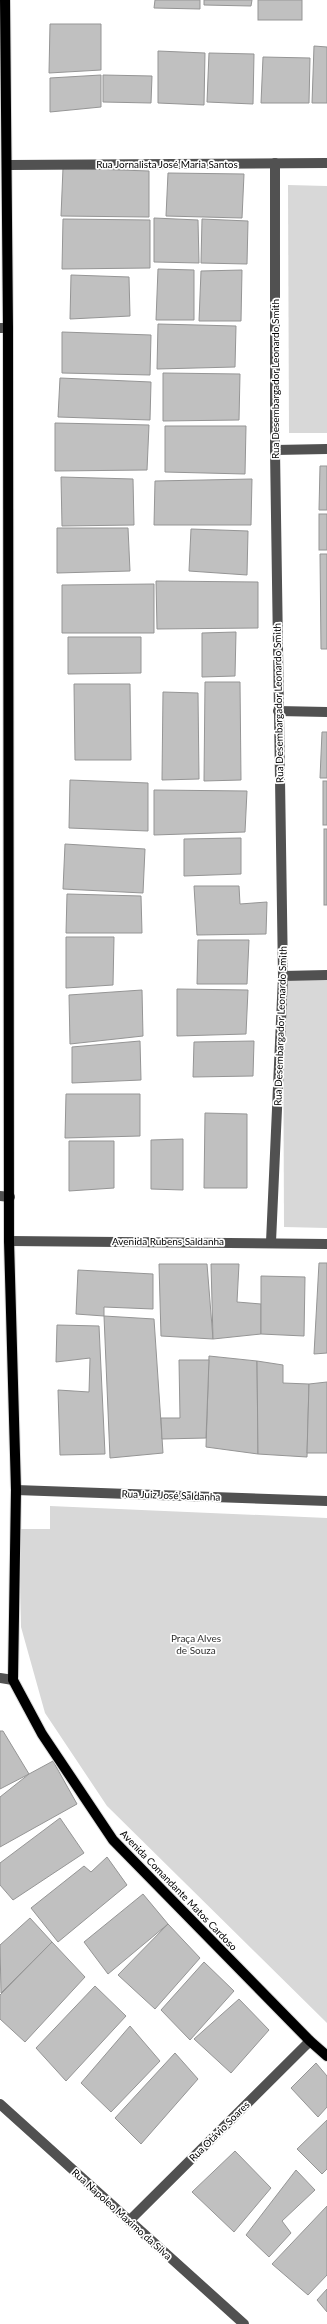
<svg xmlns="http://www.w3.org/2000/svg" width="327" height="2324" font-family="Lato,sans-serif">
<rect width="100%" height="100%" fill="#fff"/>
<g fill="#d8d8d8">
<polygon points="288,185 327,186 327,433 289,433"/>
<polygon points="327,975 327,1228 284,1227 283,976"/>
<polygon points="50,1506 327,1518 327,2023 107,1806 45,1713 21,1627 19,1529 50,1529"/>
</g>
<g fill="#c0c0c0" stroke="#959595">
<polygon points="155,0 200,0 200,9 154,8"/>
<polygon points="204,0 252,0 251,6 204,5"/>
<rect x="258" y="0" width="44" height="20"/>
<polygon points="50,24 101,24 101,70 49,73"/>
<polygon points="314,46 327,47 327,103 312,103"/>
<polygon points="158,51 205,53 204,105 158,103"/>
<polygon points="209,53 254,54 253,104 207,102"/>
<polygon points="263,57 310,58 309,103 261,103"/>
<polygon points="101,75 101,107 50,112 50,78"/>
<polygon points="103,75 152,76 151,103 103,102"/>
<polygon points="63,168 149,171 149,217 61,216"/>
<polygon points="168,173 244,174 242,218 166,216"/>
<polygon points="154,218 198,220 199,263 154,262"/>
<polygon points="63,219 150,220 150,268 62,269"/>
<polygon points="202,219 248,221 247,264 201,263"/>
<polygon points="158,269 194,270 194,320 156,320"/>
<polygon points="242,270 241,321 199,321 201,271"/>
<polygon points="71,275 129,277 130,316 70,319"/>
<polygon points="158,324 236,326 235,367 157,369"/>
<polygon points="62,332 151,335 150,375 62,373"/>
<polygon points="163,373 240,374 239,420 163,421"/>
<polygon points="60,378 151,382 150,420 58,417"/>
<polygon points="55,423 149,425 147,470 55,471"/>
<polygon points="165,426 246,426 245,474 165,472"/>
<polygon points="320,466 327,466 327,510 319,510"/>
<polygon points="61,477 133,479 134,525 62,526"/>
<polygon points="252,479 251,525 154,525 155,481"/>
<rect x="319" y="514" width="8" height="36"/>
<polygon points="57,528 128,528 130,571 57,573"/>
<polygon points="191,529 248,531 247,575 189,571"/>
<polygon points="320,554 327,554 327,649 321,649"/>
<polygon points="156,581 258,582 258,628 157,629"/>
<polygon points="154,584 154,633 62,633 62,585"/>
<polygon points="236,632 235,676 202,677 202,633"/>
<polygon points="68,637 141,637 141,673 68,674"/>
<polygon points="205,682 240,682 241,780 204,781"/>
<polygon points="74,684 130,684 131,760 75,760"/>
<polygon points="163,692 198,693 199,779 162,780"/>
<polygon points="322,732 327,732 327,778 320,778"/>
<polygon points="70,780 148,783 148,831 69,828"/>
<rect x="323" y="781" width="4" height="44"/>
<polygon points="154,790 247,791 245,832 154,835"/>
<rect x="324" y="829" width="3" height="76"/>
<polygon points="241,838 241,874 184,876 184,839"/>
<polygon points="65,844 145,849 143,893 63,889"/>
<polygon points="194,886 239,886 240,904 267,902 266,934 197,935"/>
<polygon points="67,894 141,896 142,933 66,933"/>
<polygon points="66,937 114,937 113,985 66,988"/>
<polygon points="198,940 249,940 247,984 197,984"/>
<polygon points="177,989 248,990 246,1034 177,1036"/>
<polygon points="142,990 143,1036 70,1044 69,995"/>
<polygon points="140,1041 141,1080 72,1083 72,1047"/>
<polygon points="254,1041 253,1076 193,1077 194,1042"/>
<polygon points="66,1094 140,1094 140,1136 65,1138"/>
<polygon points="205,1113 247,1114 247,1188 204,1188"/>
<polygon points="183,1139 183,1190 151,1189 151,1140"/>
<polygon points="69,1141 114,1141 114,1188 69,1191"/>
<polygon points="319,1263 327,1263 327,1353 314,1354"/>
<polygon points="159,1264 207,1264 213,1339 161,1336"/>
<polygon points="211,1264 239,1264 237,1302 261,1304 261,1334 213,1339"/>
<polygon points="78,1270 153,1274 153,1309 104,1307 104,1316 76,1314"/>
<polygon points="261,1276 305,1277 304,1336 261,1334"/>
<polygon points="104,1316 154,1319 163,1453 110,1458"/>
<polygon points="57,1325 99,1326 105,1454 60,1455 58,1390 89,1392 90,1358 56,1362"/>
<polygon points="209,1356 257,1361 258,1454 206,1447"/>
<polygon points="179,1360 209,1360 206,1438 162,1439 161,1418 180,1418"/>
<polygon points="257,1361 283,1365 283,1383 309,1384 307,1457 258,1454"/>
<polygon points="327,1382 327,1453 307,1453 309,1384"/>
<polygon points="0,1731 3,1731 29,1774 0,1789"/>
<polygon points="53,1761 77,1804 0,1847 0,1797 29,1774"/>
<polygon points="60,1818 84,1853 13,1900 0,1885 0,1863"/>
<polygon points="107,1857 127,1885 58,1942 31,1908 84,1866 91,1872"/>
<polygon points="143,1894 168,1924 108,1974 84,1942"/>
<polygon points="30,1918 52,1942 1,1993 0,1945"/>
<polygon points="168,1924 200,1958 155,2009 118,1975"/>
<polygon points="52,1942 85,1977 25,2042 0,2019 0,1995"/>
<polygon points="204,1962 234,1991 190,2040 161,2010"/>
<polygon points="95,1986 126,2016 66,2081 36,2048"/>
<polygon points="239,1999 269,2030 231,2073 194,2039"/>
<polygon points="130,2026 160,2061 111,2112 81,2083"/>
<polygon points="175,2053 198,2079 141,2144 115,2118"/>
<polygon points="316,2063 327,2076 327,2107 318,2117 291,2088"/>
<polygon points="327,2120 327,2169 322,2174 297,2149"/>
<polygon points="235,2151 271,2188 234,2232 192,2192"/>
<polygon points="296,2170 315,2190 282,2221 291,2233 269,2257 246,2235"/>
<polygon points="327,2206 327,2275 308,2295 272,2264"/>
<polygon points="327,2289 327,2312 317,2300"/>
</g>
<g fill="none" stroke-linecap="round" stroke-linejoin="round">
<g stroke="#dbdbdb" stroke-width="12">
<polyline id="major" points="5,0 8,328 9,1241 16,1490 13,1680 42,1734 113,1840 310,2041 327,2056"/>
</g>
<g stroke="#515151" stroke-width="10">
<polyline points="8,165 327,163"/>
<polyline points="0,328 8,328"/>
<polyline points="275,450 327,449"/>
<polyline points="278,711 327,712"/>
<polyline points="283,976 327,975"/>
<polyline points="0,1196 10,1197"/>
<polyline points="9,1241 327,1244"/>
<polyline points="271,1242 283,976 275,450 275,163"/>
<polyline points="16,1490 327,1501"/>
<polyline points="0,1678 13,1680"/>
<polyline points="0,2104 244,2324"/>
<polyline points="129,2221 310,2041"/>
</g>
<use href="#major" stroke="#000" stroke-width="10"/>
</g>
<g text-anchor="middle" dominant-baseline="central" stroke-width="3.5" stroke-linejoin="round" paint-order="stroke">
<g font-size="10" fill="#000" stroke="#fff">
<text x="167" y="164">Rua Jornalista José Maria Santos</text>
<text transform="translate(275 379) rotate(-90)">Rua Desembargador Leonardo Smith</text>
<text transform="translate(278 703) rotate(-91)">Rua Desembargador Leonardo Smith</text>
<text transform="translate(280 1026) rotate(-88)">Rua Desembargador Leonardo Smith</text>
<text x="168" y="1241">Avenida Rubens Saldanha</text>
<text transform="translate(171 1495) rotate(2)">Rua Juiz José Saldanha</text>
<text transform="translate(179 1890) rotate(46)">Avenida Comandante Matos Cardoso</text>
<text transform="translate(219 2131) rotate(-45)">Rua Otávio Soares</text>
<text transform="translate(122 2214) rotate(42)">Rua Napoleo Maximo da Silva</text>
</g>
<g font-size="10" fill="#2f2f2f" stroke="#fff">
<text x="196" y="1638">Praça Alves<tspan x="196" dy="12">de Souza</tspan></text>
</g>
</g>
</svg>
